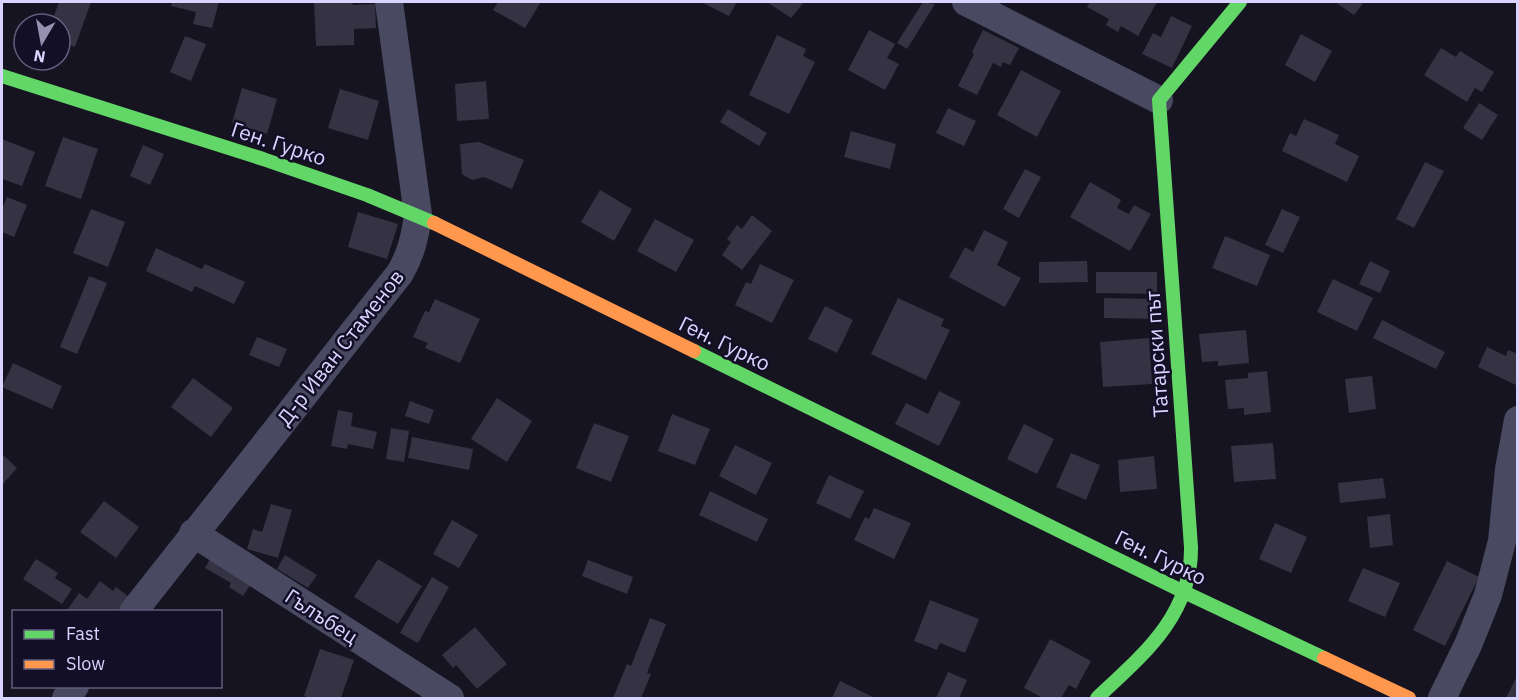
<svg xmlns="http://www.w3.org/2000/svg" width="1519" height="700" font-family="'IBM Plex Sans',sans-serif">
<rect width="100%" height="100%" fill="#161421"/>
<g fill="#343243">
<polygon points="59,2 91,2 75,47 60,42 60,24 51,24"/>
<polygon points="172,2 219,2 212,28 193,24 196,12 171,6"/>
<polygon points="314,2 352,2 353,5 375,4 376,28 354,29 354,45 316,46"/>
<polygon points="498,2 541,2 525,28 493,10"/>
<polygon points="701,2 737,2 729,16"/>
<polygon points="767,2 804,2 791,18"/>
<polygon points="923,2 935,4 907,49 897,43"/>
<polygon points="1090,2 1157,2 1138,36 1121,26 1118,32 1106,25 1109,19 1087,7"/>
<polygon points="1335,2 1364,2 1354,15"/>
<polygon points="1171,16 1192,26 1172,68 1142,54 1153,33 1161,37"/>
<polygon points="869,30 895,44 887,58 899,64 885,90 848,70"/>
<polygon points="983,30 1019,48 1010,65 1003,62 1001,67 993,63 977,95 958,86 974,54 972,52"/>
<polygon points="1301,34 1332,51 1315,82 1285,65"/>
<polygon points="777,35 806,49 803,56 815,62 789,114 749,95"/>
<polygon points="185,36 206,44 191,81 170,72"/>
<polygon points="1441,48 1456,57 1460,51 1494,72 1482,92 1475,88 1467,102 1424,75"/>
<polygon points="1021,70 1061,91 1037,137 997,115"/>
<polygon points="486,81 489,119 457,121 455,84"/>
<polygon points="242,88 277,99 267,134 232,123"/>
<polygon points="340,89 379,101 368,140 328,128"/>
<polygon points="1479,103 1498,115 1482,140 1463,128"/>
<polygon points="948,108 976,121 964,146 936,133"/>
<polygon points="728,109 767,133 759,146 720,122"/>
<polygon points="1304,119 1339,135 1335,144 1359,156 1347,182 1282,151 1290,133 1296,136"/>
<polygon points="851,131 896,144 890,169 844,157"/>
<polygon points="63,137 98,149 81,199 45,186"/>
<polygon points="2,139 35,152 22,186 2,179"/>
<polygon points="479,142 524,160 512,189 484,177 472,180 462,174 460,144"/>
<polygon points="143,145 164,154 150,185 130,176"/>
<polygon points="1425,162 1444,171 1414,228 1396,219"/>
<polygon points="1025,169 1041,177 1019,218 1003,209"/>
<polygon points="1090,182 1121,200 1117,208 1129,214 1134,205 1151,214 1130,251 1070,217"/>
<polygon points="600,190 632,209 614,241 581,222"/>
<polygon points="7,197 27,205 14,237 2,232 2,209"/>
<polygon points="91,209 125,222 108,267 73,253"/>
<polygon points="1282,209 1300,217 1283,253 1265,245"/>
<polygon points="358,212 398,224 387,259 348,247"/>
<polygon points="752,215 772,231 742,270 722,255 731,242 727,239 737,225 742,229"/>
<polygon points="655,219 694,240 676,272 637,251"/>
<polygon points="984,230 1008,242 997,265 1021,278 1005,307 949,277 965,247 973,252"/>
<polygon points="1225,236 1270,255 1257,286 1212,268"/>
<polygon points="156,248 202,269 205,264 245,282 234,304 195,286 192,292 146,271"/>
<polygon points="1087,261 1088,282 1039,283 1039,262"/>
<polygon points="1370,261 1390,271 1380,293 1359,284"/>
<polygon points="760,264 794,280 772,323 735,305 746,282 751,284"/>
<polygon points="1096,272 1157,272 1157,294 1096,293"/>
<polygon points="89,276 107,283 77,354 60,347"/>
<polygon points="1333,279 1373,298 1357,331 1317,312"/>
<polygon points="898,298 944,319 941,326 950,330 926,380 871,354"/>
<polygon points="1104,298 1158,299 1158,319 1104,318"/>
<polygon points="435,299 480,319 460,363 425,348 428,343 413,337 425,311 429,312"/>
<polygon points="825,306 853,320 837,353 808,339"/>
<polygon points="1382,320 1445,352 1436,369 1373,338"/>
<polygon points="1246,330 1249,363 1218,366 1218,361 1202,362 1199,334"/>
<polygon points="257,337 287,349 279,367 249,355"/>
<polygon points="1149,338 1152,384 1103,387 1100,342"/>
<polygon points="1487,347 1506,356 1508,350 1518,354 1518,386 1478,367"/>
<polygon points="13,363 62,386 52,409 2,387"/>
<polygon points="1267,371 1271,412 1244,415 1244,408 1228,409 1225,380 1248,378 1248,373"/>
<polygon points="1372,376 1376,409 1349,413 1345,379"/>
<polygon points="193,378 233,408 211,437 171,407"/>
<polygon points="939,391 961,402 939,446 895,424 906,403 928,414"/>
<polygon points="497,398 532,421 507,462 471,439"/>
<polygon points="410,401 434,410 429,424 405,416"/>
<polygon points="338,410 353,413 351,426 377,432 373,449 348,444 347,449 331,446"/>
<polygon points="672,414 710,429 695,465 658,451"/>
<polygon points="594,423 629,436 611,482 576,468"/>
<polygon points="1024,424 1054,439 1037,474 1007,459"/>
<polygon points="391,428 409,431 404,462 386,459"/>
<polygon points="412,437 473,449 469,470 408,458"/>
<polygon points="1273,443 1276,479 1234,482 1231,446"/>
<polygon points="735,445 772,463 756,495 719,476"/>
<polygon points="1071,453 1100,465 1086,500 1056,487"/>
<polygon points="2,454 17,468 2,485"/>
<polygon points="1154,456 1157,489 1120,492 1118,460"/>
<polygon points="829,475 864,491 850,519 816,503"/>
<polygon points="1383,478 1386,498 1340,503 1338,483"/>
<polygon points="710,491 768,519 757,542 699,515"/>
<polygon points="104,501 139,527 116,558 80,532"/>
<polygon points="271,504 292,510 278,558 247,549 253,529 262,532"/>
<polygon points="874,508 911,523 894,559 854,540 865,517 869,519"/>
<polygon points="1390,514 1393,545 1370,548 1367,517"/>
<polygon points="452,520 478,535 459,568 433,554"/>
<polygon points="1275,523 1307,537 1291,573 1259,559"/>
<polygon points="285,555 317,575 308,588 277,569"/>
<polygon points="211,557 252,582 243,596 229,587 231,583 205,568"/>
<polygon points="36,559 58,573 55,578 72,589 62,604 23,579"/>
<polygon points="378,559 422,586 398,624 354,597"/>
<polygon points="588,560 633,577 627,594 582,576"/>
<polygon points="1447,561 1479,577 1445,646 1413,630"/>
<polygon points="1363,568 1400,583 1385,617 1348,601"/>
<polygon points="432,577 449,587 418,643 400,633"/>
<polygon points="100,581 113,591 116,587 129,597 117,612 67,610 79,593 87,599"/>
<polygon points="930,600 979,619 965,653 940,643 937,650 914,641"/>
<polygon points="650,618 666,624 647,673 651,674 641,698 613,698 627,664 631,666"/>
<polygon points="475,627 507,664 477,689 456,665 453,668 442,655"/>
<polygon points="1050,639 1091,661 1076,689 1069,685 1061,698 1043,698 1024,688"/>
<polygon points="320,649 354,660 341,698 309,698 304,696"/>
<polygon points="948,672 967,680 959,698 936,698"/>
<polygon points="1518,674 1518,698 1506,698"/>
<polygon points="840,681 873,697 872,698 832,698"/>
</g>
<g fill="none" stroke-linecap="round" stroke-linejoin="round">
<g stroke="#4a4962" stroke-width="28">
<polyline points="966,2 1159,100"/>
<polyline points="193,533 450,698"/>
<path d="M133 612 400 273C411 254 415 237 418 215L389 2"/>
<polyline points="66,698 75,686"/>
<polyline points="1442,698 1468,645 1488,595 1502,541 1509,469 1518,420"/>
</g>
<g stroke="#63d668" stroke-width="14">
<polyline points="2,76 263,159 367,195 434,223"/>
<polyline points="694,351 1184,592 1324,658"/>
<path d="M1097 698C1143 655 1192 615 1191 547L1159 100 1240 2"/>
</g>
<g stroke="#ff974d" stroke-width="14">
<polyline points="434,223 694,351"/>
<polyline points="1324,658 1409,698"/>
</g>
</g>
<g text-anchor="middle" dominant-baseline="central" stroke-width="5" stroke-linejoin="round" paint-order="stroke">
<g font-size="21" fill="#d9d4ff" stroke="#130f26">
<text transform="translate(279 143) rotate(18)">Ген. Гурко</text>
<text transform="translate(725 343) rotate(26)">Ген. Гурко</text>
<text transform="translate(340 347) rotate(-52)">Д-р Иван Стаменов</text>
<text transform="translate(1156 354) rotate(-94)">Татарски път</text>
<text transform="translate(1161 557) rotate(26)">Ген. Гурко</text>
<text transform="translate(322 616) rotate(33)">Гълъбец</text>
</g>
</g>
<rect width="1519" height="700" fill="none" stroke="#d9d4ff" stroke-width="6"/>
<rect x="12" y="610" width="210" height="78" fill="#130f26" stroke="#625e7d" stroke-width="1.5"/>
<rect x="24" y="630" width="30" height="9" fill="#63d668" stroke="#625e7d" stroke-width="1.5"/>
<text x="66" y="640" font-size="18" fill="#d9d4ff">Fast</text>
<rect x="24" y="660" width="30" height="9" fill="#ff974d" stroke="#625e7d" stroke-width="1.5"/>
<text x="66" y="670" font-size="18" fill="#d9d4ff">Slow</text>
<g transform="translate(42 42) rotate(190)"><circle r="28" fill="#130f26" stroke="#625e7d" stroke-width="1.5"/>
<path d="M0-4.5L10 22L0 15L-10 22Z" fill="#9591b1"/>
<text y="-9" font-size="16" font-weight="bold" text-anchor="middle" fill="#d9d4ff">N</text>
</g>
</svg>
